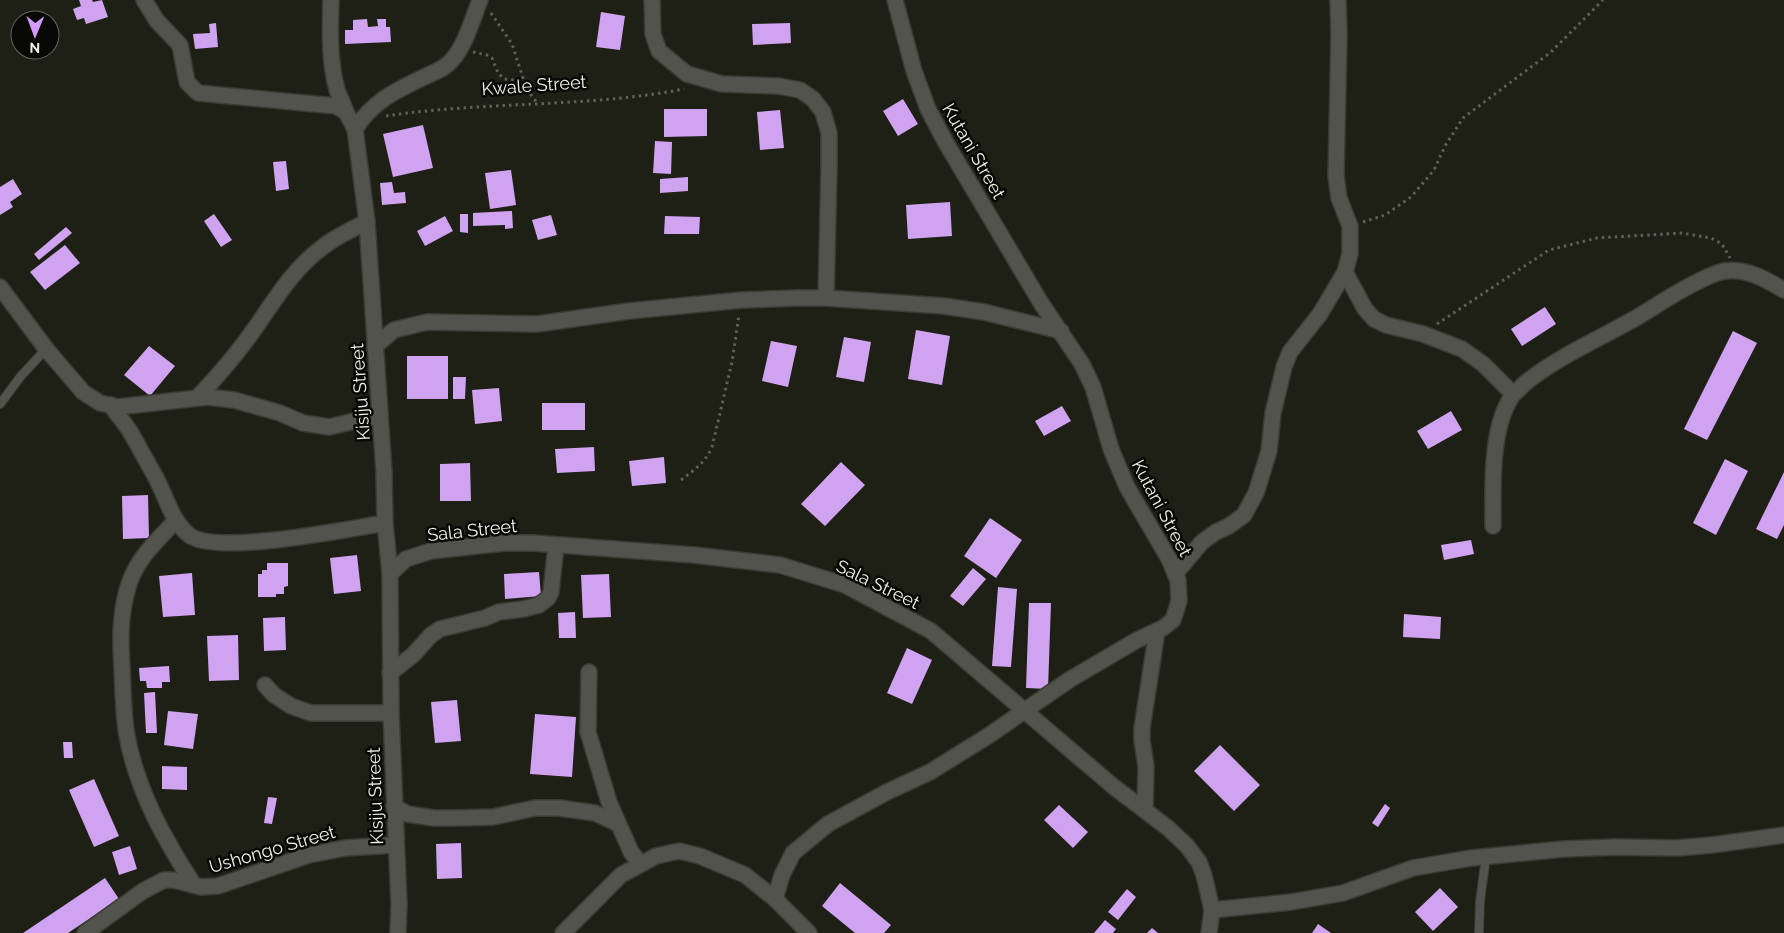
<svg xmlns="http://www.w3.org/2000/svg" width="1784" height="933" font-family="Raleway,sans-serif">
<rect width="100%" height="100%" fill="#1e1f15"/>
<g fill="#cfa3f0">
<polygon points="79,0 92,0 93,2 102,0 108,17 86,24 84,18 77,20 73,9 81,6"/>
<polygon points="601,12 625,16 620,50 596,47"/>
<polygon points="367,19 368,27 378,26 377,19 386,19 386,27 390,27 391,42 345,44 345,30 353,30 353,20"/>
<polygon points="216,23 218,47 195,49 193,34 210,33 209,24"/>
<polygon points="790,23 791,43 753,45 752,24"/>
<polygon points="903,99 918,124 898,136 883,111"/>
<polygon points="664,109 707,109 707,136 664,137"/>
<polygon points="780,110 784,148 760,150 757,112"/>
<polygon points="423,125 433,168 393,177 383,134"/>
<polygon points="655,141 672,142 671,174 653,173"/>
<polygon points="286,161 289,189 276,191 273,162"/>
<polygon points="511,170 516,205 490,209 485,173"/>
<polygon points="688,177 688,191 660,193 660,179"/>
<polygon points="13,179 22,194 10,202 13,207 0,215 0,187"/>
<polygon points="392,182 394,193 405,192 406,203 382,205 380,183"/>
<polygon points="950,202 952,236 908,239 906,205"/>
<polygon points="512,211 513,228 505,229 505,225 473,226 473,213"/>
<polygon points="214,214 232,240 221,247 204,221"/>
<polygon points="460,214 468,214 468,233 460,232"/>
<polygon points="551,215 557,235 538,240 532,220"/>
<polygon points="445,216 453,231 425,246 417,231"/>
<polygon points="665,216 700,217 699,234 664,234"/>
<polygon points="66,227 72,233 39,260 34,254"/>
<polygon points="65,245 80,263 45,290 30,272"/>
<polygon points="1545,307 1556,324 1522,346 1511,329"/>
<polygon points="916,330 950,336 942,385 908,379"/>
<polygon points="1733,331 1757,343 1707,440 1684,429"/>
<polygon points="844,337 871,342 864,382 836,377"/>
<polygon points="771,341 797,346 788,387 762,381"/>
<polygon points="149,346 175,366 150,396 124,375"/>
<rect x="407" y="356" width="41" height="43"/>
<polygon points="453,377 466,377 465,399 453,399"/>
<polygon points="499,388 502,421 475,424 472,390"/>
<rect x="542" y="403" width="43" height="27"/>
<polygon points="1062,406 1071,421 1044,436 1035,421"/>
<polygon points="1451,411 1462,430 1428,449 1417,431"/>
<polygon points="594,447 595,471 557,473 555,449"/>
<polygon points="664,457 666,483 632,486 629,461"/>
<polygon points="1725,459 1748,471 1716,535 1693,523"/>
<polygon points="841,462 865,485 825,526 801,504"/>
<polygon points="470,463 471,501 440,501 440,464"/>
<polygon points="1784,472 1784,525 1777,539 1756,529"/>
<polygon points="148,495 149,538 123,539 122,496"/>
<polygon points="990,518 1022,540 996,578 964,556"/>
<polygon points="1471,540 1474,554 1444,560 1441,545"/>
<polygon points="357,555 361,591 334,594 330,558"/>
<polygon points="267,563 288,563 288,586 284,587 284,594 276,594 276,597 258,597 258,574 262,574 262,570 267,570"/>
<polygon points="973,568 986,579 963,606 950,596"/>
<polygon points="539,572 541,596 505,599 504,574"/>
<polygon points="192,573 195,615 163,617 159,576"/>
<polygon points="609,574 611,617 583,618 581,575"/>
<polygon points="998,587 1017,589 1011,667 992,666"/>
<polygon points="1029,603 1051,603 1048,689 1026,688"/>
<polygon points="575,612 576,638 559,638 558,613"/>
<polygon points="1404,614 1441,617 1440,639 1403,637"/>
<polygon points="285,617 286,650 264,651 263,618"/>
<polygon points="238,635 239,680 209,681 207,636"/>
<polygon points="907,648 932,660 912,704 887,693"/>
<polygon points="169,666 170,682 162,682 162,688 147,688 146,681 140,681 139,668"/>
<polygon points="155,692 157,733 146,733 144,693"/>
<polygon points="457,700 461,741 435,743 431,702"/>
<polygon points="168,711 198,714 193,749 164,745"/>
<polygon points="535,714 576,717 572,777 530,774"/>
<polygon points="63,742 72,742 73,758 64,758"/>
<polygon points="1220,745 1260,785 1234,811 1194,771"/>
<polygon points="162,766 187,767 187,790 162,789"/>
<polygon points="94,779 119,836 94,847 69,790"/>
<polygon points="268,797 277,798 272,824 264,823"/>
<polygon points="1385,804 1390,808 1378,827 1372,823"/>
<polygon points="1059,805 1088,832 1073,848 1044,820"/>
<polygon points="461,843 462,878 437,879 436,844"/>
<polygon points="130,846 137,869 119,875 112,852"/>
<polygon points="105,878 119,899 68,933 23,933"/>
<polygon points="840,883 891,925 884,933 855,933 822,906"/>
<polygon points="1440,888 1458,907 1433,931 1415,912"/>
<polygon points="1127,889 1136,897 1118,920 1108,912"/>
<polygon points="1105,920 1116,929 1113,933 1094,933"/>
<polygon points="1318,924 1331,933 1312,933"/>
<polygon points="1152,928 1158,933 1147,933"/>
</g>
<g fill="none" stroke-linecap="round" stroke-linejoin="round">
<g stroke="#3b3c33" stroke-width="10">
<g id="lane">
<polyline points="0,404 21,376 46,349"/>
<polyline points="1479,933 1480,901 1486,857"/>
</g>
</g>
<g stroke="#3b3c33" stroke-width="18">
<g id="street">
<polyline points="144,0 157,21 180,45 187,82 198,93 336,106 346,112 355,129 367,222 384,472 385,523 390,574 391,713 399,904 398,933"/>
<path d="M331 0C330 29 329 61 337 90 340 97 343 104 346 112"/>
<polyline points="652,0 653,34 659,51 687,74 722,84 778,86 800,90 813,99 823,112 829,133 829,169 826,298"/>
<path d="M355 129C372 102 395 91 422 78 432 73 445 69 452 60 465 46 473 18 480 0"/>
<polyline points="1345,272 1365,309 1374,319 1386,325 1423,334 1462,349 1483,364 1513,394"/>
<polyline points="0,287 47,350 83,392 100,403 118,407 207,397 234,400 280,413 303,423 329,427 380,415"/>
<polyline points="375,346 394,330 427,322 537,324 629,311 742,300 798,298 826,298 944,306 984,312 1061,331"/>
<path d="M197 398C219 375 240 350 258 324 277 296 296 266 324 246 337 236 352 229 367 222"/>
<path d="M111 405C117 415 125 423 131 433 139 447 147 462 155 476 166 496 171 520 189 535 216 556 348 529 385 523"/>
<path d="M176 520C159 539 139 556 130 581 120 609 120 638 122 667 123 690 123 713 127 736 137 790 164 839 194 885"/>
<path d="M1493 526C1493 487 1490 429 1512 396 1515 392 1520 389 1523 385 1555 358 1597 340 1634 319 1656 306 1676 292 1699 281 1707 277 1715 273 1724 271 1747 268 1765 279 1784 290"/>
<polyline points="390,574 406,559 431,551 504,543 533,543 694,555 780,565 845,585 931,631 1114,787 1168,828 1187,846 1199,862 1204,875 1212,910 1209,933"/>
<polyline points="1175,574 1202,542 1216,532 1229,526 1244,515 1256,493 1269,451 1273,413 1284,367 1290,352 1320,314 1345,272 1350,254 1350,226 1339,198 1336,176 1339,35 1338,0"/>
<polyline points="589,672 588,732 609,802 631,852 640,863"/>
<polyline points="390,673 413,655 431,635 440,629 485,618 499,612 523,609 539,605 548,598 551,592 556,546"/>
<polyline points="265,685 274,695 291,706 311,713 391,713"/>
<polyline points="394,806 407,814 434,818 454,818 493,817 535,808 559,808 595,813 618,824"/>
<polyline points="1145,810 1146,766 1142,741 1142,728 1157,631"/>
<polyline points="775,899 782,875 793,853 828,824 887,792 930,772 988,736 1069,680 1137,640 1163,628 1173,620 1179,601 1178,580 1169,559 1127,487 1111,449 1093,387 1082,364 1041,303 946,143 928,109 914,71 895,0"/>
<polyline points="1212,910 1291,902 1343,893 1413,868 1471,858 1564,849 1615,847 1676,848 1712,845 1784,835"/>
<polyline points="85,933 143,891 164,880 174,880 201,887 218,886 309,855 345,848 395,845"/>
<polyline points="563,933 621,875 656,856 679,851 700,856 745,875 775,899 809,933"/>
</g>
</g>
<g stroke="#5f6057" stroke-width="3" stroke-dasharray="2.5 4" stroke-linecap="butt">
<polyline points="491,13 512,44 524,81 528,91 538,104"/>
<polyline points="473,52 487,55 492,58 498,73 504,79 524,81"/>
<path d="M386 116C485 101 586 108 684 89"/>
<polyline points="1363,222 1385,215 1411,197 1434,170 1445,146 1463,118 1551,52 1603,0"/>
<polyline points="1437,324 1549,250 1597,238 1682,233 1711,238 1722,244 1730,258"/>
<path d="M681 480C694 470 705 463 712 447L732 362 739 315"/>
</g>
<use href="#lane" stroke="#53534e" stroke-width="8"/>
<use href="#street" stroke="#53534e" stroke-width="15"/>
</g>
<g text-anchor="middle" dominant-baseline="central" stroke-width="5" stroke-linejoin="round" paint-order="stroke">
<g font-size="18" fill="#eff0e9" stroke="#080805">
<text transform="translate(534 85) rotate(-4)">Kwale Street</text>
<text transform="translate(974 151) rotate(60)">Kutani Street</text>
<text transform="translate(360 392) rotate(-94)">Kisiju Street</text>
<text transform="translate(1162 508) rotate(62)">Kutani Street</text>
<text transform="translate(472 530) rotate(-6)">Sala Street</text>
<text transform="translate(878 584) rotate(26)">Sala Street</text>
<text transform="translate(375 796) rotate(-92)">Kisiju Street</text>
<text transform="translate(272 849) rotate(-16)">Ushongo Street</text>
</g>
</g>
<g transform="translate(35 35) rotate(181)"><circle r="24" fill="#080805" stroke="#646560"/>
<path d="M0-4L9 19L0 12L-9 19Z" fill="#d39cfc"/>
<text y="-8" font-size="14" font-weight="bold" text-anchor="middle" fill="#eff0e9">N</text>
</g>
</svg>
